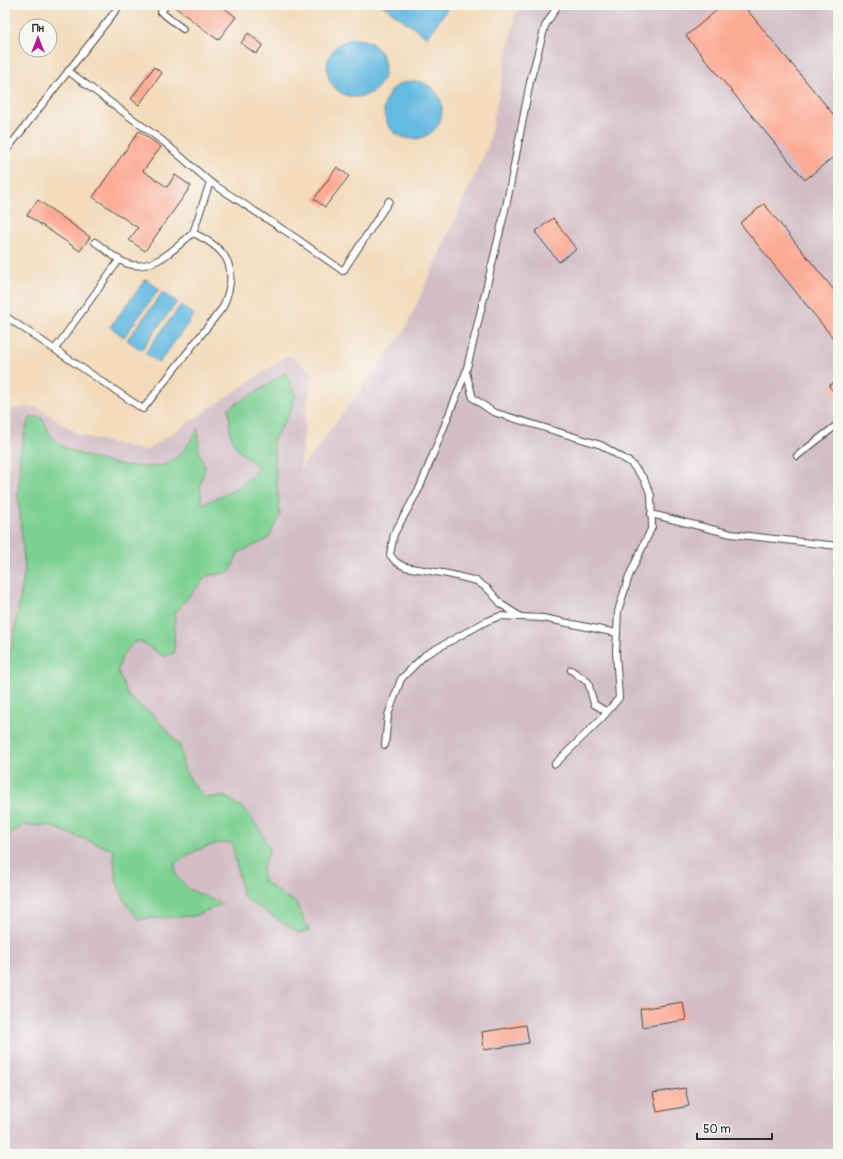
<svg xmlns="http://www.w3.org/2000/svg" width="843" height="1159" font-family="Pangolin,sans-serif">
<rect width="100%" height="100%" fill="#f6f6f2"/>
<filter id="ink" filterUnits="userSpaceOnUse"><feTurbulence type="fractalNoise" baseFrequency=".025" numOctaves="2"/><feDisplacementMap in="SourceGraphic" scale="8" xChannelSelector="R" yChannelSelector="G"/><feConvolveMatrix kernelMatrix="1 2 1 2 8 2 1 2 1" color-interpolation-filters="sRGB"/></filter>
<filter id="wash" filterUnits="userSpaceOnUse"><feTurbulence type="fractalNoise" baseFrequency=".012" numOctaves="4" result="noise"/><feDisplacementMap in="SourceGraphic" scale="16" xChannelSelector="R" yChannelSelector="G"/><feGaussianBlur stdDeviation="0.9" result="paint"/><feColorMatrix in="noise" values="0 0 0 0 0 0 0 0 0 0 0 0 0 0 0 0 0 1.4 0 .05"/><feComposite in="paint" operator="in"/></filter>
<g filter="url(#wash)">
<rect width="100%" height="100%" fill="#f3dbbb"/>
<polygon fill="#d2bdc6" points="521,5 838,5 838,1154 5,1154 5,574 12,409 37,407 80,435 146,451 289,355 312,371 300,470 404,332 488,146 515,15"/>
<path fill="#7cd092" stroke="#547e5e" d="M285 372 296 396 289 415 273 441 280 516 268 539 238 553 230 572 207 576 175 613 174 653 164 657 140 641 133 643 122 656 118 671 128 696 141 707 154 715 180 746 184 769 196 788 206 798 224 796 246 810 260 830 270 849 262 869 264 882 296 903 309 930 299 933 243 897 232 843C211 841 193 852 175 863L176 876 189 889 222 904 194 916 138 919 126 903 116 880 113 850 50 826 24 825 10 835 5 841V655L12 647 25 570 18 496 20 453 26 428 31 416 42 418C45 424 52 439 56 442 78 458 136 472 163 465 178 461 191 441 198 428L199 452 205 466 200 486 202 504C224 495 247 488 258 466 228 445 231 442 229 408L263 388Z"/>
<g fill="#65bae2" stroke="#487286">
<polygon points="382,5 450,5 427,37"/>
<circle cx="356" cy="68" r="29"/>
<circle cx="413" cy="110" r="29"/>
<polygon points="146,279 159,289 124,337 110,327"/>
<polygon points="163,292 177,302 141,350 127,340"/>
<polygon points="181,305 194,315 159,363 145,353"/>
</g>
<g id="blocks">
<g fill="#fdaa94">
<polygon points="172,5 221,5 236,17 218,40"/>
<polygon points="723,5 743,5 838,120 838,153 805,180 686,36"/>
<polygon points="248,33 263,45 256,54 241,43"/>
<polygon points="154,67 162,73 139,105 131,99"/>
<polygon points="139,131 161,147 143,171 167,187 175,175 191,186 145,251 129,240 138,228 93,197"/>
<polygon points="337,167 349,176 325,207 314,199"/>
<polygon points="38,200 90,237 80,251 27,215"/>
<polygon points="764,204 838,295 838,344 740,223"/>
<polygon points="553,218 576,249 559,262 535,232"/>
<polygon points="838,379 838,398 829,386"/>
<polygon points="683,1002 686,1020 642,1027 640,1009"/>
<polygon points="526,1025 529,1043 484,1050 482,1032"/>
<polygon points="685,1088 689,1106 657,1112 653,1093"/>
</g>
</g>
</g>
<g filter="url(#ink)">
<use href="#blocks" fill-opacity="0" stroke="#494541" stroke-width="1"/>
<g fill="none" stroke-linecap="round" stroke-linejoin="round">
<g stroke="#494541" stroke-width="8">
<g id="service">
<polyline points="166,5 161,12 183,29"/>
<polyline points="68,71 164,142 210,182 193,233"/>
<polyline points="5,152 120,5"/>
<polyline points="210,182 293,236 343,271 389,201"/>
<path d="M5 316 143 409 223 307C239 269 230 250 193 233 176 247 154 272 128 264 116 260 105 249 95 242"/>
<polyline points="55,349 119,260"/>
<polyline points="466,372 420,487 394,534 390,555 396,562 405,567 448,574 477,581 489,590 502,605 521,617"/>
<polyline points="797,456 838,424"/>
<polyline points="651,514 731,534 838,546"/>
<polyline points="571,670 588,682 594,704 607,712"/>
<polyline points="385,745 388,715 401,679 425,655 485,622 500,616 543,618 617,633"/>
<polyline points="555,764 602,718 619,698 616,652 618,611 629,576 652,527 651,495 644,479 631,463 601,445 493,412 473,398 466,372 507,202 530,82 545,26 558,5"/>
</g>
</g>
<use href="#service" stroke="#fff" stroke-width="6"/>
</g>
</g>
<rect width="843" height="1159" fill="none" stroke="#f6f6f2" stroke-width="20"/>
<g transform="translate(38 38)"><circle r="19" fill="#f6f6f2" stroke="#a5a5a2"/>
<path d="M0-3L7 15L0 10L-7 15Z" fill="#b5179e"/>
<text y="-6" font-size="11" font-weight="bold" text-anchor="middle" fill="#2b2b2b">Пн</text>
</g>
<path d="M697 1133v6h75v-6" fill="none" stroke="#2b2b2b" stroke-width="2"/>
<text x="703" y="1133" font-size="12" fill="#2b2b2b" stroke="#f6f6f2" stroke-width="3" paint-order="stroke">50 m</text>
</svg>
